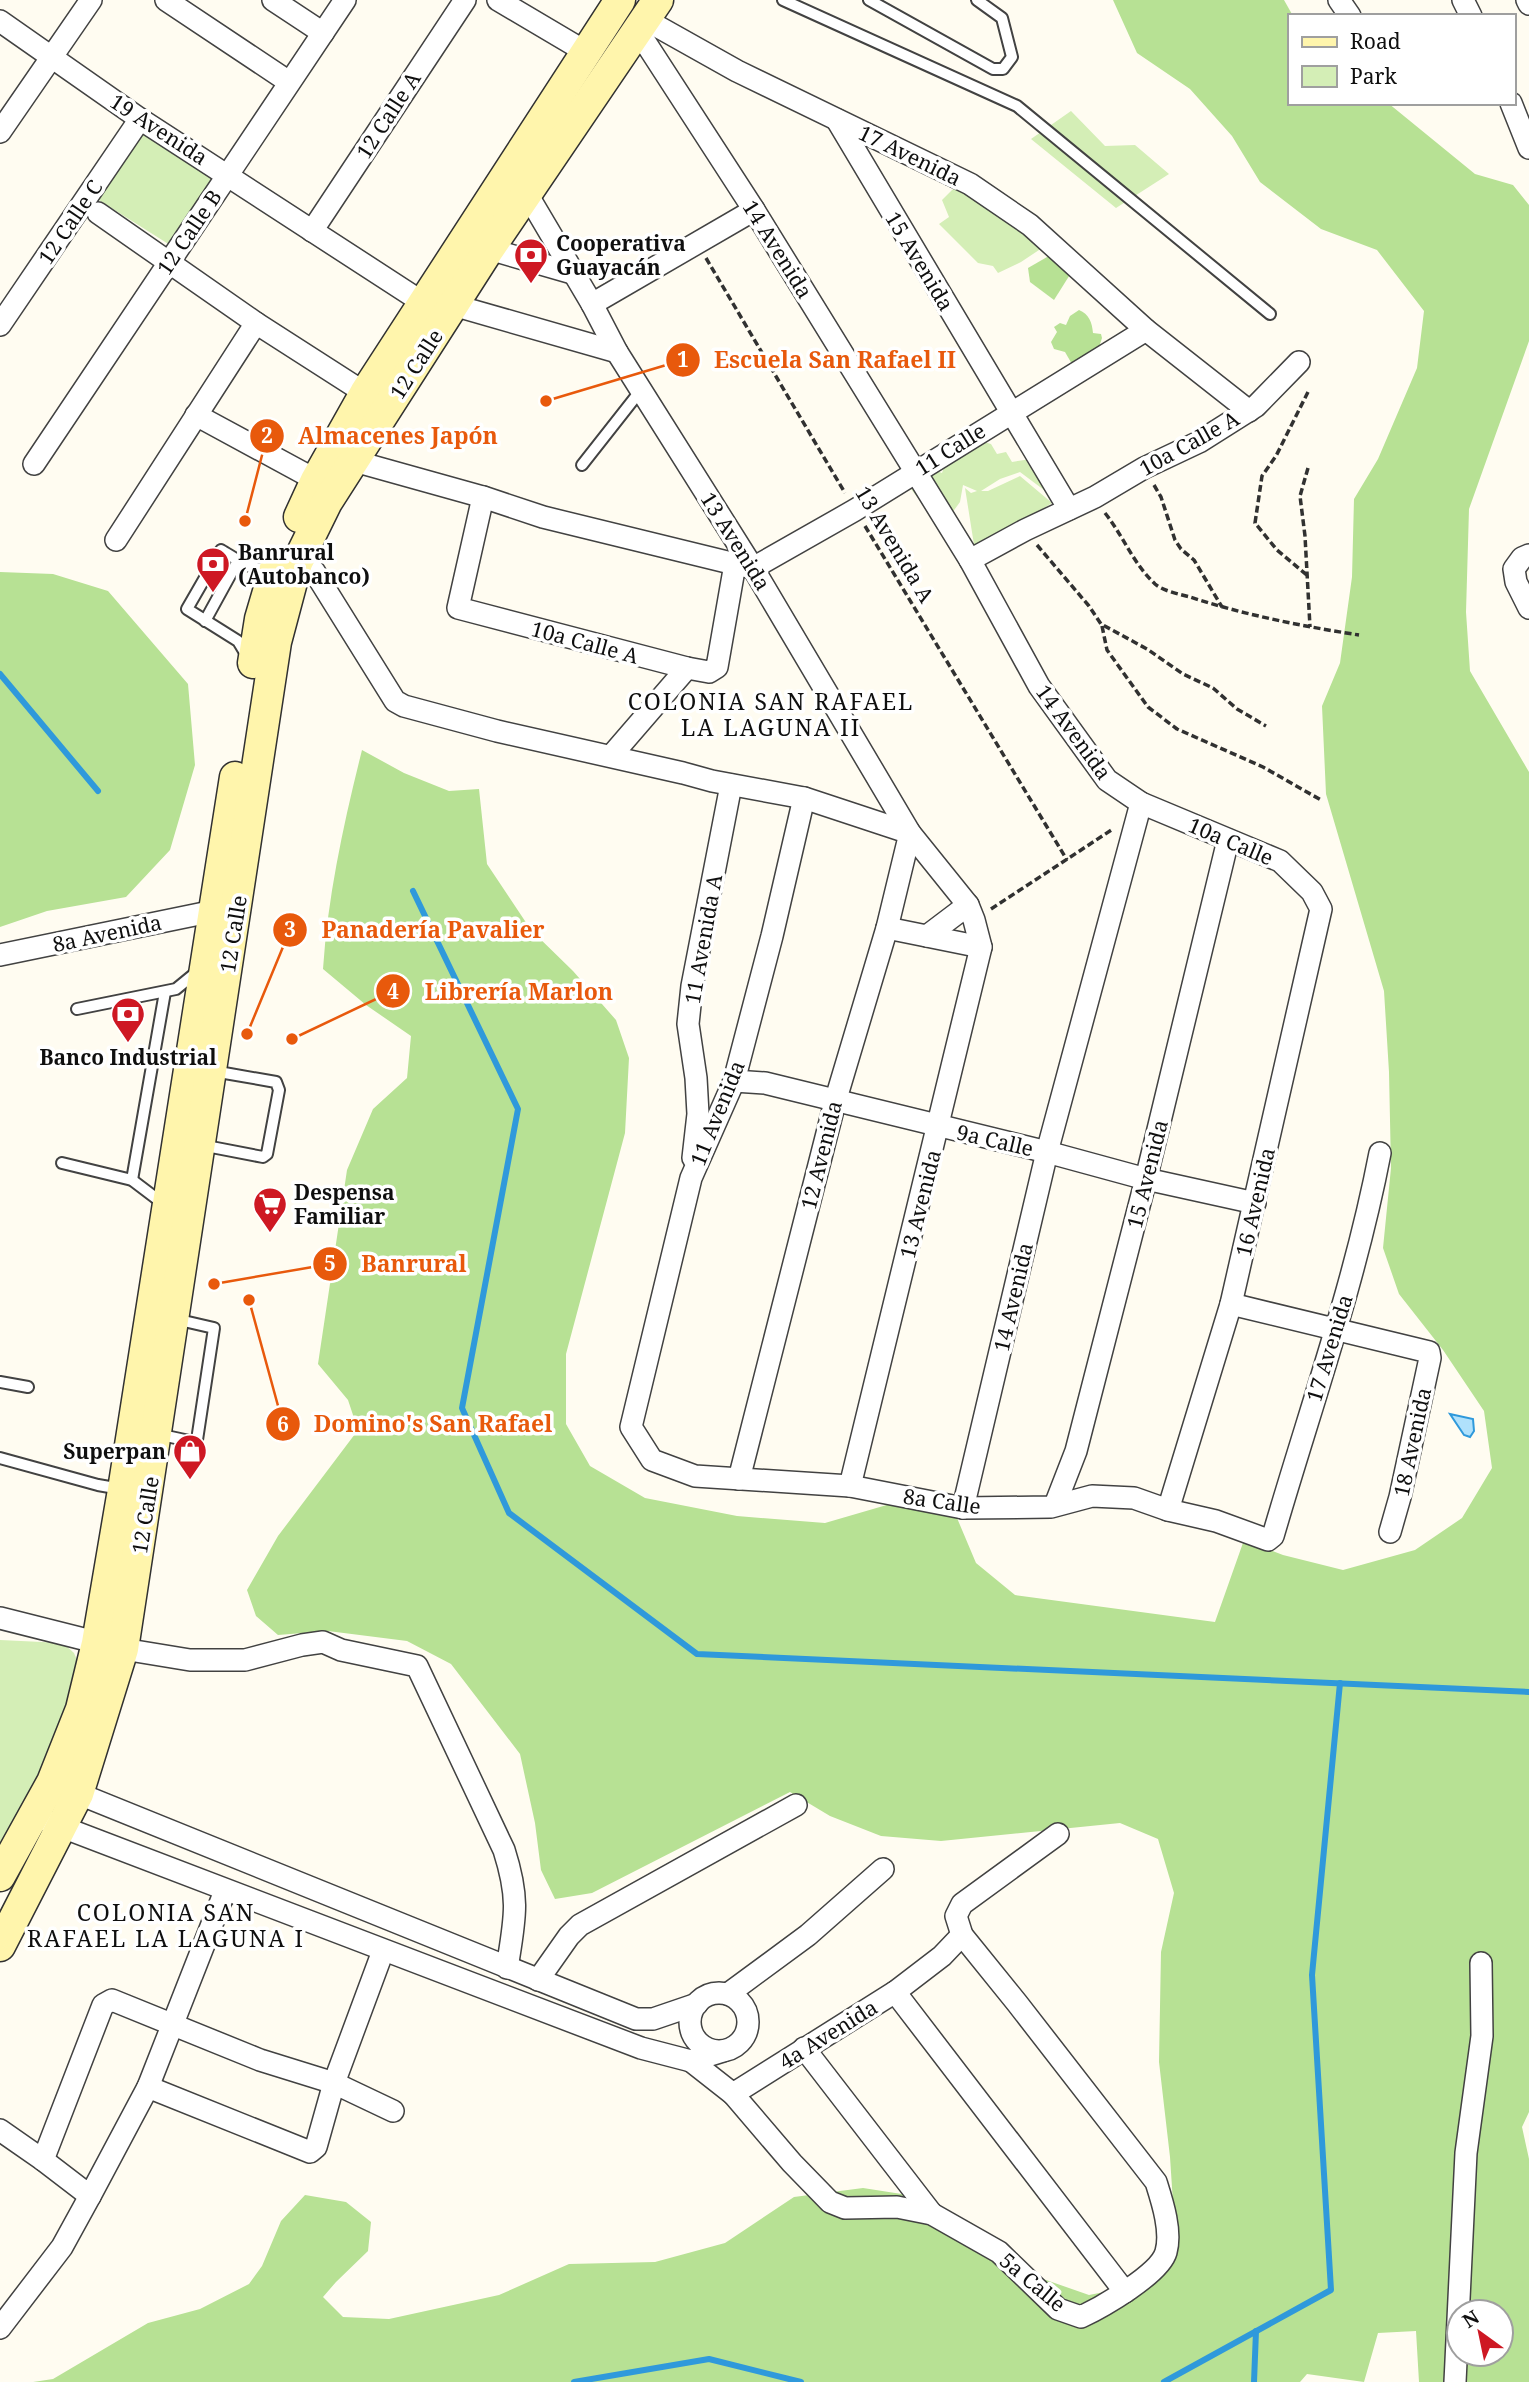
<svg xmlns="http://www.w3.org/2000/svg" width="1529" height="2382" font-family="'Noto Serif',serif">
<rect width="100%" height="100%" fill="#fffcf1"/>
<g fill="#d4eeb6">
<polygon points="1071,111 1105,146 1135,145 1169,174 1116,208 1031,139"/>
<polygon points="141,124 217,174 170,245 94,197"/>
<polygon points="957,185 1048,244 1021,262 998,273 993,266 978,263 939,224 949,217 942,200"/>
<path d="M981 441 991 444 997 454 1006 452 1012 462 1031 459 1056 499 1020 472 1000 479 981 491H988L1020 476 1052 503 975 551 965 488 971 493 977 491 963 485 960 502 952 513C930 511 924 507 911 489L913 484 937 471 942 473 944 467Z"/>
<polygon points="0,1640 63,1643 74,1653 80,1667 51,1760 0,1849"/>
</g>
<g fill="#b7e194" fill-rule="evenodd">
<path d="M1113 0H1284L1293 16H1289V103H1388L1475 174 1513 185 1529 205V341L1469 509 1466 612 1470 671 1529 772V2112L1522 2127 1529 2159V2382H1419L1416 2331 1378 2333 1364 2382 1307 2374 1300 2382H33L53 2379 148 2323 200 2309 249 2284 262 2266 281 2221 305 2195 346 2202 371 2222 368 2251 336 2282 323 2297 343 2317 389 2319 499 2295 569 2264 655 2262 725 2243 794 2197 863 2188 908 2195 972 2223 1026 2273 1089 2295 1140 2285 1176 2248 1170 2157 1159 2062 1161 1952 1174 1893 1158 1839 1120 1823 941 1841 881 1836 830 1816 790 1792 592 1893 555 1899 541 1870 535 1823 520 1754 451 1664 407 1641 328 1631 278 1635 256 1616 247 1590 278 1536 358 1430 348 1400 318 1364 347 1170 373 1109 407 1078 411 1036 366 1005 323 969C328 894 344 822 362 750L404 773 449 791 479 789 487 864 531 930 573 971 616 1020 629 1058 625 1133 566 1354V1424L590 1466 645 1498 737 1516 825 1523 897 1502 957 1518 976 1563 1015 1595 1215 1622 1244 1540 1283 1555 1343 1570 1415 1550 1462 1518 1492 1468 1484 1411 1443 1350 1399 1294 1383 1248 1391 1168 1389 1072 1384 991 1326 794 1322 706 1340 663 1352 577 1354 499 1378 459 1417 368 1424 311 1377 250 1321 229 1260 182 1232 136 1190 89 1137 53ZM1459 2312H1501V2354H1459Z"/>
<polygon points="1054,253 1071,273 1054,300 1030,282 1028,268"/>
<path d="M1079 310C1089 314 1092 322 1093 333L1101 334 1102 338 1098 350 1076 371 1065 352 1054 349 1051 342 1057 332 1054 327 1060 323 1066 325 1070 316Z"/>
<polygon points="0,572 53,574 108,591 188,684 195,765 170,850 126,897 47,911 0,927"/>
</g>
<polygon fill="#b0e1fc" stroke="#2f99db" stroke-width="2" points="1450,1414 1473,1419 1474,1431 1470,1437 1464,1435"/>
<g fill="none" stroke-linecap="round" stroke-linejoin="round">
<g stroke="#2f99db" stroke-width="6">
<polyline points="0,674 98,791"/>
<polyline points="413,891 518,1109 462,1408 509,1513 697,1654 1529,1692"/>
<polyline points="574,2382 709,2359 801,2382"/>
<polyline points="1164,2382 1331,2290 1312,1975 1340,1683"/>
<polyline points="1254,2382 1256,2331"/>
</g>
<g stroke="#424242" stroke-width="14">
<g id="lane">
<polyline points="783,0 1017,106 1270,314"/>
<polyline points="869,0 993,69 1003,69 1012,57 1002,18 977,0"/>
<polyline points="582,465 641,390"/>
<polyline points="205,621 239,559"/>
<path d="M247 656 238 641 187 609 221 550C235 558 253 573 270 567"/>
<polyline points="77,1009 176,989 198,971"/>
<polyline points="201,1145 263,1157 267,1154 279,1090 276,1082 213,1071"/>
<polyline points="62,1163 132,1180 165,1205"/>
<polyline points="132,1180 165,992"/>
<polyline points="0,1382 28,1387"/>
<polyline points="157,1434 194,1442 197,1440 214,1328 175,1319"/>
<polyline points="0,1458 98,1485 121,1489"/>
</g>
</g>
<g stroke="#424242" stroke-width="24">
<g id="street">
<polyline points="166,0 289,82"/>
<polyline points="273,0 323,33"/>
<polyline points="498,0 586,52"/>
<polyline points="1339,0 1350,16"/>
<polyline points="1463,0 1471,16"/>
<polyline points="1527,0 1529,4"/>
<polyline points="646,20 737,71 970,184 1030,225 1146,330 1249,411"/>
<polyline points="0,21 140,119 425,304"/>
<polyline points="638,31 754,210 970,560 1039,686 1107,780 1141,803 1280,861 1312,892 1321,909 1231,1304 1168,1510"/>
<polyline points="1511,103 1529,148"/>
<polyline points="837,120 1069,509"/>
<polyline points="0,132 91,0"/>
<polyline points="517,188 527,194 592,304 617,352 753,568 910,833 968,905 974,920 981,947 850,1486"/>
<polyline points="98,213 256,323 365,393"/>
<polyline points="312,231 465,0"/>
<polyline points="489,249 572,273"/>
<polyline points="592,304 754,210"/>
<polyline points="453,305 617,352"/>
<polyline points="0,325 140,119"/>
<polyline points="196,415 316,480"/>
<polyline points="354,461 483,497 543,517 735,564"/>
<polyline points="34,464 345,0"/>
<polyline points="483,497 458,608 687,668 709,672 717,667 735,564 753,568 855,510 1146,330"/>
<polyline points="116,540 256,323"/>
<polyline points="1529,555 1522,558 1514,569 1516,582 1529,608"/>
<polyline points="970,560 1025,530 1095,497 1144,468 1199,442 1256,406 1299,362"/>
<polyline points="297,563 314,571 395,701 404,706 497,731 683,773 712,781 804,798 910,833 887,928 835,1102 739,1479"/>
<polyline points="611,756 687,668"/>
<path d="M804 798 772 936 734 1081 691 1178 631 1427 652 1460 695 1476 850 1486 963 1508 1051 1507 1092 1496 1134 1498 1168 1510 1216 1521 1268 1540 1273 1536C1310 1409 1355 1283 1380 1153"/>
<polyline points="887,928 981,947"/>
<polyline points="927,936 968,905"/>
<polyline points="0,955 214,911"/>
<polyline points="734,1081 765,1083 1047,1152 1146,1179 1255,1203"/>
<polyline points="693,1158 698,1114 696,1078 688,1024 692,986 731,785"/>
<polyline points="1231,1304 1429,1352 1430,1358 1400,1497 1390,1532"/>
<polyline points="1055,1505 1076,1451 1146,1179 1228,840"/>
<polyline points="963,1508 1047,1152 1141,803"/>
<path d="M0 1618 123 1649 190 1660H245L302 1645 323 1642 341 1650 417 1666 504 1850C520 1900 515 1918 507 1968"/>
<polyline points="67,1789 636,2019 653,2019 697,2004"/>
<polyline points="49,1822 641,2048 691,2061 723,2051"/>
<polyline points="538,1980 569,1936 580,1925 796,1805"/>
<polyline points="895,1992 1125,2292"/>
<circle cx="719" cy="2022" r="29"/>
<polyline points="728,1994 808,1935 883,1869"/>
<polyline points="804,2048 932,2214"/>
<polyline points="691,2061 733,2094 895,1992 942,1956 962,1935"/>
<polyline points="148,2087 310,2152 316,2147 334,2083 383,1951"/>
<path d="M733 2094 792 2163 830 2202 845 2208 897 2207 932 2214 999 2252 1058 2309 1081 2317C1102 2307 1160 2274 1166 2252 1172 2231 1162 2201 1156 2182L1017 2003 962 1935 956 1916 962 1904 1058 1834"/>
<polyline points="0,2130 43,2160 90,2196 148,2087 225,1891"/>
<polyline points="43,2160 103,2005 112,2000 260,2060 334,2083 393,2111"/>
<polyline points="0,2328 62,2247 90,2196"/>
<polyline points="1455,2382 1466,2153 1482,2036 1481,1963"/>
</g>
</g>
<g stroke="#313131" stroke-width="33">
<g id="secondary">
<polyline points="299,517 316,480 365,393 620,0"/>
<polyline points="253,663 260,619 275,568"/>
<polyline points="0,1876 52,1782 81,1709 97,1643 123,1490 235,777"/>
<polyline points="0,1946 78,1794 123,1649 276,642 297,563 327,502 489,249 658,0"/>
</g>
</g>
<g stroke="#313131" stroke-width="3.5" stroke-dasharray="7 3.5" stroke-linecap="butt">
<polyline points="706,258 845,493"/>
<polyline points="1308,392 1276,456 1262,476 1255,523 1277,550 1308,576"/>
<polyline points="1308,468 1300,496 1305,536 1310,627"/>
<polyline points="1154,485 1161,497 1175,540 1181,549 1194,560 1222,607"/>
<path d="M1105 513C1124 537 1132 562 1155 584 1163 591 1179 594 1190 597 1245 615 1301 626 1359 635"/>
<polyline points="865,526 1067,860"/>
<polyline points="1037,545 1089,606 1101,624 1147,649 1183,674 1213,688 1237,709 1266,726"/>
<polyline points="1102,626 1107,650 1148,707 1177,729 1263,767 1321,800"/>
<polyline points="991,909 1113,829"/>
</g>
<use href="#lane" stroke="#fff" stroke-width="10"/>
<use href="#street" stroke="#fff" stroke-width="21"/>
<use href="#secondary" stroke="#fff5ac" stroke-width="30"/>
</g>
<defs>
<g id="bank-pin" transform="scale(1.75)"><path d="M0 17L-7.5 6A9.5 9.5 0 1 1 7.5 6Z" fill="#ce1823" stroke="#fff"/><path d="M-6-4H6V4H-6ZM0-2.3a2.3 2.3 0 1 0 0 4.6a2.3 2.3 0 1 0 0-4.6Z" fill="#fff"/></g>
<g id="supermarket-pin" transform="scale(1.75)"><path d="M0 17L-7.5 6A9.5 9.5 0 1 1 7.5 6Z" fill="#ce1823" stroke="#fff"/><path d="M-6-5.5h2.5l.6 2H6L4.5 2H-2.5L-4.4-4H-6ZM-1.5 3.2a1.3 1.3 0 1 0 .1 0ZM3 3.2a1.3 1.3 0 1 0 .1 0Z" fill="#fff"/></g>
<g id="shop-pin" transform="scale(1.75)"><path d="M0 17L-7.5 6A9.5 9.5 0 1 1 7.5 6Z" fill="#ce1823" stroke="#fff"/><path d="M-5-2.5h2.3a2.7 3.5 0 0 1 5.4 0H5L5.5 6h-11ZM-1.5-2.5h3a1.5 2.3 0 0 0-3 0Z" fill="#fff"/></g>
</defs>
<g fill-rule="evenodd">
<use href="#bank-pin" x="531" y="255"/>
<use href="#bank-pin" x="213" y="564"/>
<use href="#bank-pin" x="128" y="1014"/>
<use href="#supermarket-pin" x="270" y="1204"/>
<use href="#shop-pin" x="190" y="1451"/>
</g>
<g text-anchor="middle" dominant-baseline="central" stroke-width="7" stroke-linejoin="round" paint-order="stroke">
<g font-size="21" fill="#0f0f0f" stroke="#fff">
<text transform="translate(388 115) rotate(-57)">12 Calle A</text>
<text transform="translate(159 129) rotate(33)">19 Avenida</text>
<text transform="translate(910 155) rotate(26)">17 Avenida</text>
<text transform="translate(70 222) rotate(-56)">12 Calle C</text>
<text transform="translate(189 232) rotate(-56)">12 Calle B</text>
<text transform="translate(778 249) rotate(58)">14 Avenida</text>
<text transform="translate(920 261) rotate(59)">15 Avenida</text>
<text transform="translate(416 364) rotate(-57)">12 Calle</text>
<text transform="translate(1189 443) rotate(-29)">10a Calle A</text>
<text transform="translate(950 449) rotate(-32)">11 Calle</text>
<text transform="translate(736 541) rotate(58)">13 Avenida</text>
<text transform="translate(895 544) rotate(59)">13 Avenida A</text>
<text transform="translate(585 642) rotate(15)">10a Calle A</text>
<text transform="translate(1074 732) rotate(54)">14 Avenida</text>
<text transform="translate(1231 841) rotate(23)">10a Calle</text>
<text transform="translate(107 933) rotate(-12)">8a Avenida</text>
<text transform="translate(233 934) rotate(-81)">12 Calle</text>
<text transform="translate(703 939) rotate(-80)">11 Avenida A</text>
<text transform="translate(717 1113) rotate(-68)">11 Avenida</text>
<text transform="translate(995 1140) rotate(13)">9a Calle</text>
<text transform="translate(821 1155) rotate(-76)">12 Avenida</text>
<text transform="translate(1147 1174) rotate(-76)">15 Avenida</text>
<text transform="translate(1255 1202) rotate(-77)">16 Avenida</text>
<text transform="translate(920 1204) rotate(-76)">13 Avenida</text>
<text transform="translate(1013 1297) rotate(-77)">14 Avenida</text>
<text transform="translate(1329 1348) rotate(-73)">17 Avenida</text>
<text transform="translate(1412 1442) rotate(-78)">18 Avenida</text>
<text transform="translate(942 1501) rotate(8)">8a Calle</text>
<text transform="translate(145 1515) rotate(-81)">12 Calle</text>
<text transform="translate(828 2034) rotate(-32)">4a Avenida</text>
<text transform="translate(1033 2282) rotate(40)">5a Calle</text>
</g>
<g font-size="21" font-weight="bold" fill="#0f0f0f" stroke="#fff" text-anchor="start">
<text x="556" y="243">Cooperativa<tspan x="556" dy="24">Guayacán</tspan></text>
<text x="238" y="552">Banrural<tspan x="238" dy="24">(Autobanco)</tspan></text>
<text x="128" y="1057" text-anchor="middle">Banco Industrial</text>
<text x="294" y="1192">Despensa<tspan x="294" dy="24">Familiar</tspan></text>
<text x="166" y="1451" text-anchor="end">Superpan</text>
</g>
<g font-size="23" letter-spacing="2" fill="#0f0f0f" stroke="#fff">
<text x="771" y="701">COLONIA SAN RAFAEL<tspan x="771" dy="26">LA LAGUNA II</tspan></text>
<text x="166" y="1912">COLONIA SAN<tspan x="166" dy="26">RAFAEL LA LAGUNA I</tspan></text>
</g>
</g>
<path fill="none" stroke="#e8590c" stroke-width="2.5" d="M546 401L683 360M245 521L267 436M247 1034L290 930M292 1039L393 991M214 1284L330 1264M249 1300L283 1424"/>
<g fill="#e8590c" stroke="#fff" stroke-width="2.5">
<circle cx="546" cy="401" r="7"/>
<circle cx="245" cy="521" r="7"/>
<circle cx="247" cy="1034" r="7"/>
<circle cx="292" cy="1039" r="7"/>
<circle cx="214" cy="1284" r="7"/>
<circle cx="249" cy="1300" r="7"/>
<circle cx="683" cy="360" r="18"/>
<circle cx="267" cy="436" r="18"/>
<circle cx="290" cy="930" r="18"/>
<circle cx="393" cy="991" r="18"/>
<circle cx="330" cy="1264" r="18"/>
<circle cx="283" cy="1424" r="18"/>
</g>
<g font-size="21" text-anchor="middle" font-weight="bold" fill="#fff">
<text x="683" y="367">1</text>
<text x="267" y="443">2</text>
<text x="290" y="937">3</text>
<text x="393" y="999">4</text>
<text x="330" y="1271">5</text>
<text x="283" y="1432">6</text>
</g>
<g font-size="23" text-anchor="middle" font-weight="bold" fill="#e8590c" stroke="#fff" stroke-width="7" stroke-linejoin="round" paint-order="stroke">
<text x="835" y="368">Escuela San Rafael II</text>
<text x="398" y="444">Almacenes Japón</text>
<text x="433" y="938">Panadería Pavalier</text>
<text x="519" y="1000">Librería Marlon</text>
<text x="414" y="1272">Banrural</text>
<text x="433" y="1432">Domino's San Rafael</text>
</g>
<rect x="1288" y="14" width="228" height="91" fill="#ffffff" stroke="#9f9f9f" stroke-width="2"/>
<rect x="1302" y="37" width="35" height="10" fill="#fff5ac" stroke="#9f9f9f" stroke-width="2"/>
<text x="1350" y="49" font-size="21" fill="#0f0f0f">Road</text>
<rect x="1302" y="66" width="35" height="21" fill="#d4eeb6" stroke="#9f9f9f" stroke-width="2"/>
<text x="1350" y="84" font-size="21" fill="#0f0f0f">Park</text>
<g transform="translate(1480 2333) rotate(327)"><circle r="33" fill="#ffffff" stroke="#9f9f9f" stroke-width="2"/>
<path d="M0-5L12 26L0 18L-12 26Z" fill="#ce1823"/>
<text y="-10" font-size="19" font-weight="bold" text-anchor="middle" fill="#0f0f0f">N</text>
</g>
</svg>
